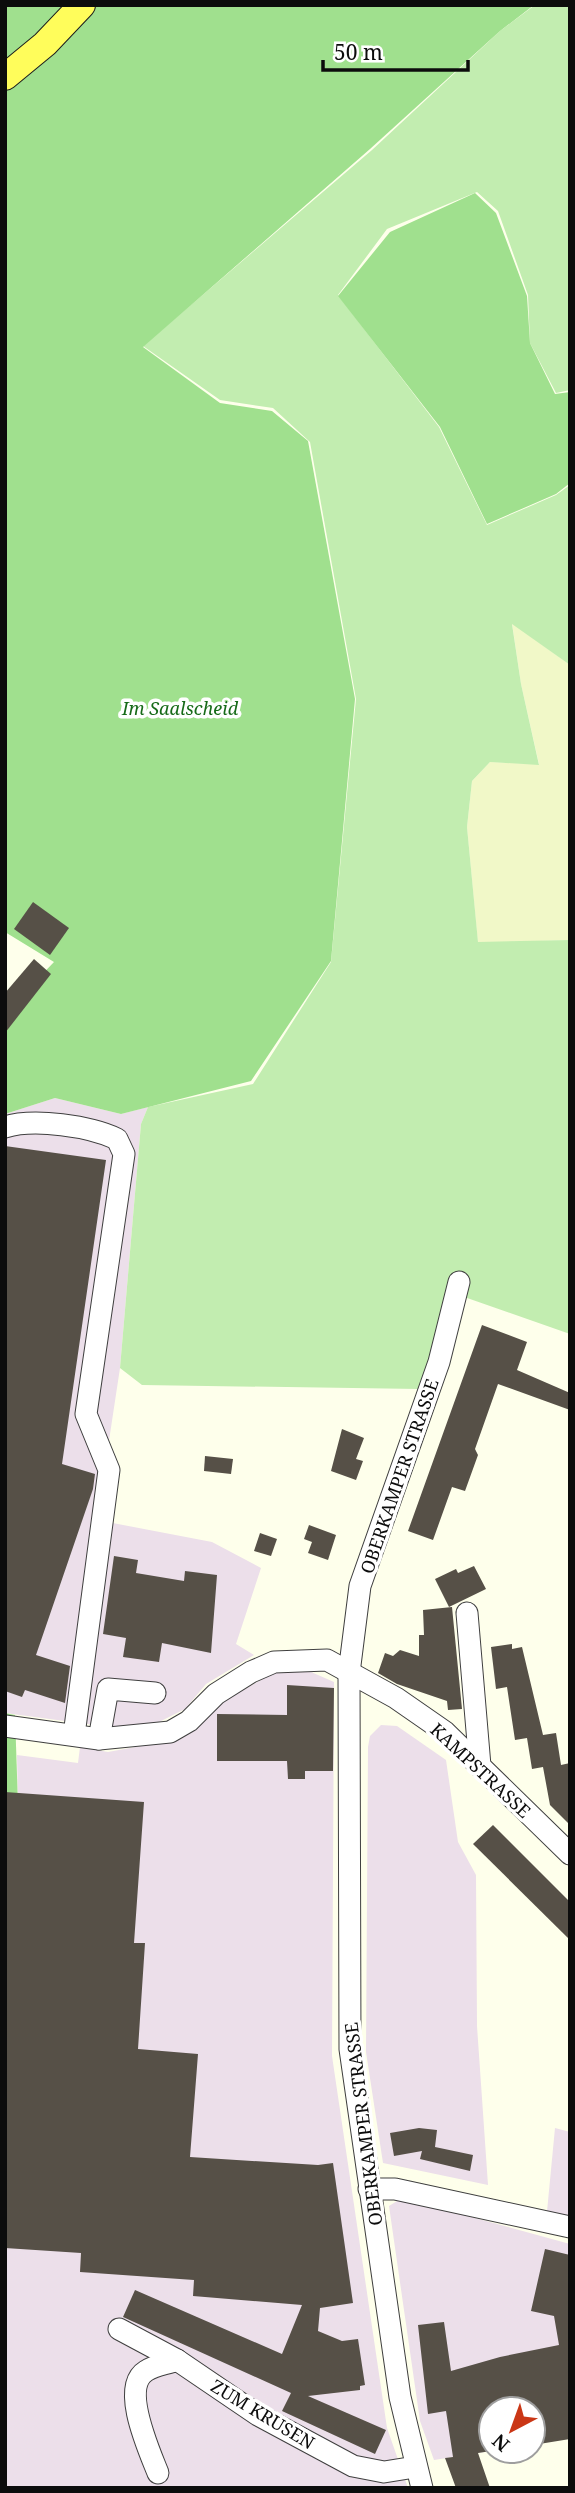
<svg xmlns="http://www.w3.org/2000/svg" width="575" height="2493" font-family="'Noto Serif',serif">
<rect width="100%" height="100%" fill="#feffeb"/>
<g fill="#ecdfea">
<polygon points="55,1098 121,1114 148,1107 141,1124 120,1368 97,1520 212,1542 261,1568 236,1644 254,1655 206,1684 185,1709 159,1722 124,1729 5,1713 5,1114"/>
<polygon points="302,1668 334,1682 332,2056 387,2428 408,2488 5,2488 5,1804 18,1805 17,1755 78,1763 80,1747 108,1752 179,1739 199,1727 217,1705 280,1669"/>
<polygon points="381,1725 397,1726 446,1760 458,1842 476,1875 477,2026 488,2185 383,2163 366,2052 368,1747 370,1736"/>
<polygon points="555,2128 570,2132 570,2229 546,2222"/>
<polygon points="402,2198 570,2244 570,2439 533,2409 491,2409 491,2451 434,2460 420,2421 389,2206"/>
</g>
<polygon fill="#f1f8c8" points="512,623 570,665 570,940 478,943 467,827 472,781 490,762 539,764 521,684"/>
<polygon fill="#c2edb0" points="535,5 570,5 570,390 556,393 530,343 528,295 498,211 477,192 387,229 338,295 439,427 487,525 556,495 570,485 570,665 512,624 521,684 539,765 490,762 472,781 467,827 478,942 570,940 570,1334 450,1292 419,1389 142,1385 120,1368 141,1124 148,1107 253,1084 331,962 356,699 310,442 273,408 220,400 143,346 372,150 500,31"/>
<g fill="#a0e08e">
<polygon points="5,5 534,5 500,31 370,149 143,347 220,403 272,411 308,441 355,699 331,961 251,1081 121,1114 55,1098 5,1114 5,1013 54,962 5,932"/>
<polygon points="475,193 496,213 527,296 530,343 555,394 570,392 570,483 556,494 487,524 440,427 338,296 390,232"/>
<polygon points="5,1713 15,1715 18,1805 5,1804"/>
</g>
<g fill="#565047">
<polygon points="33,902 69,928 50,955 14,929"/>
<polygon points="34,959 51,974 5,1033 5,993"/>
<polygon points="5,1146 106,1160 62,1464 95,1474 93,1489 36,1655 70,1666 65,1703 25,1690 22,1697 5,1691"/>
<polygon points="482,1325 527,1342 517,1370 570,1393 570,1410 498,1384 475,1449 478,1455 465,1491 452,1487 433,1540 408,1531"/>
<polygon points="342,1429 364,1438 356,1459 363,1461 356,1480 331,1471"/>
<polygon points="205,1456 233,1459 231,1474 204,1471"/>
<polygon points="309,1525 336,1535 328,1560 308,1553 312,1542 304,1539"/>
<polygon points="260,1533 277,1539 271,1556 254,1551"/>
<polygon points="114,1556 138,1560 136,1573 184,1581 185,1571 217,1575 211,1653 162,1643 159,1662 123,1657 126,1638 103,1634"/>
<polygon points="474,1566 486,1589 449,1607 435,1579 456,1569 458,1573"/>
<polygon points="452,1607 462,1709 448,1710 447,1701 397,1684 378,1673 385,1653 393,1656 400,1650 419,1656 419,1635 424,1635 423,1610"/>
<polygon points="512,1644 512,1649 522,1647 543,1735 556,1733 561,1765 570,1763 570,1825 550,1805 543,1767 532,1769 527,1738 515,1740 507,1687 496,1689 491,1647"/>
<polygon points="287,1685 334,1688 333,1771 305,1771 305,1779 288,1779 287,1761 217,1761 217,1714 287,1715"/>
<polygon points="5,1792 144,1802 134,1943 145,1943 138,2049 198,2054 190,2157 318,2165 333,2163 353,2303 320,2308 318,2331 342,2341 358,2339 365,2385 360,2386 360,2390 308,2396 386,2430 375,2454 282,2411 291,2393 123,2317 135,2290 282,2354 302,2305 193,2296 194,2280 80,2272 81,2253 5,2248"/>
<polygon points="493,1825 570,1902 570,1940 473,1844"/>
<polygon points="419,2128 437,2130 435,2147 473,2155 470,2171 420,2159 422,2151 394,2156 390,2133"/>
<polygon points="545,2249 570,2255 570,2439 533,2445 533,2409 491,2409 491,2451 478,2453 490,2488 456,2488 445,2458 453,2457 446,2411 428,2414 418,2325 444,2322 451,2371 500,2357 559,2345 554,2316 531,2311"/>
</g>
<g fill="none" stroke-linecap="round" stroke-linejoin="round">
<g stroke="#3f3f3f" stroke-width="23">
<g id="minor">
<path d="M5 1127C34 1118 90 1126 117 1139L124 1154 86 1414 109 1470 74 1735"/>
<polyline points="467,1613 480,1766"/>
<polyline points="5,1726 99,1739 170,1732 189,1721 216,1694 251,1672 274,1662 327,1660 396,1698 445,1732 570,1854"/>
<polyline points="99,1739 108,1689 155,1693"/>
<polyline points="369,2189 395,2189 570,2227"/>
<polyline points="119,2329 177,2360 258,2415 353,2466 384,2472 415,2467"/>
<path d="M158 2473C149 2450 120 2387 146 2371 155 2365 167 2364 177 2360"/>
<polyline points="422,2488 400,2397 350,2049 349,1673 360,1586 439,1362 459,1282"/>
</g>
</g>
<g stroke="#1d1d1d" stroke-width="28">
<polyline id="major" points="5,77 45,44 82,5"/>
</g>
<use href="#minor" stroke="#fff" stroke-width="21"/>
<use href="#major" stroke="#fffd5b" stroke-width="26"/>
</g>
<g text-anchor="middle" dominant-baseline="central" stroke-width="7" stroke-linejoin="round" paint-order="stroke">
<g font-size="18" font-style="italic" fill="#166a18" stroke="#fff">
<text x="180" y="708">Im Saalscheid</text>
</g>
<g font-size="18" fill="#0c0c0c" stroke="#fff">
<text transform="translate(399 1476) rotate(-71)">OBERKAMPER STRASSE</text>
<text transform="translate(481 1770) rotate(43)">KAMPSTRASSE</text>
<text transform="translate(363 2124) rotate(-97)">OBERKAMPER STRASSE</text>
<text transform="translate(263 2414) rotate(31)">ZUM KRUSEN</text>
</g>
</g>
<rect width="575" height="2493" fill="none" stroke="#0c0c0c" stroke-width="14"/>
<g transform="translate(512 2430) rotate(221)"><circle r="33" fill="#ffffff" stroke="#9e9e9e" stroke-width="2"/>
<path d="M0-5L12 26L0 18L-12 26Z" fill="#ca3716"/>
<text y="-10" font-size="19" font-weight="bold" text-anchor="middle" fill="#0c0c0c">N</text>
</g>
<path d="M323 60v10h145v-10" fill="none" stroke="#0c0c0c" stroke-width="3.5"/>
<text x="334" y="60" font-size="21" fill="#0c0c0c" stroke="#ffffff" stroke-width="5" paint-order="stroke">50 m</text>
</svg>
